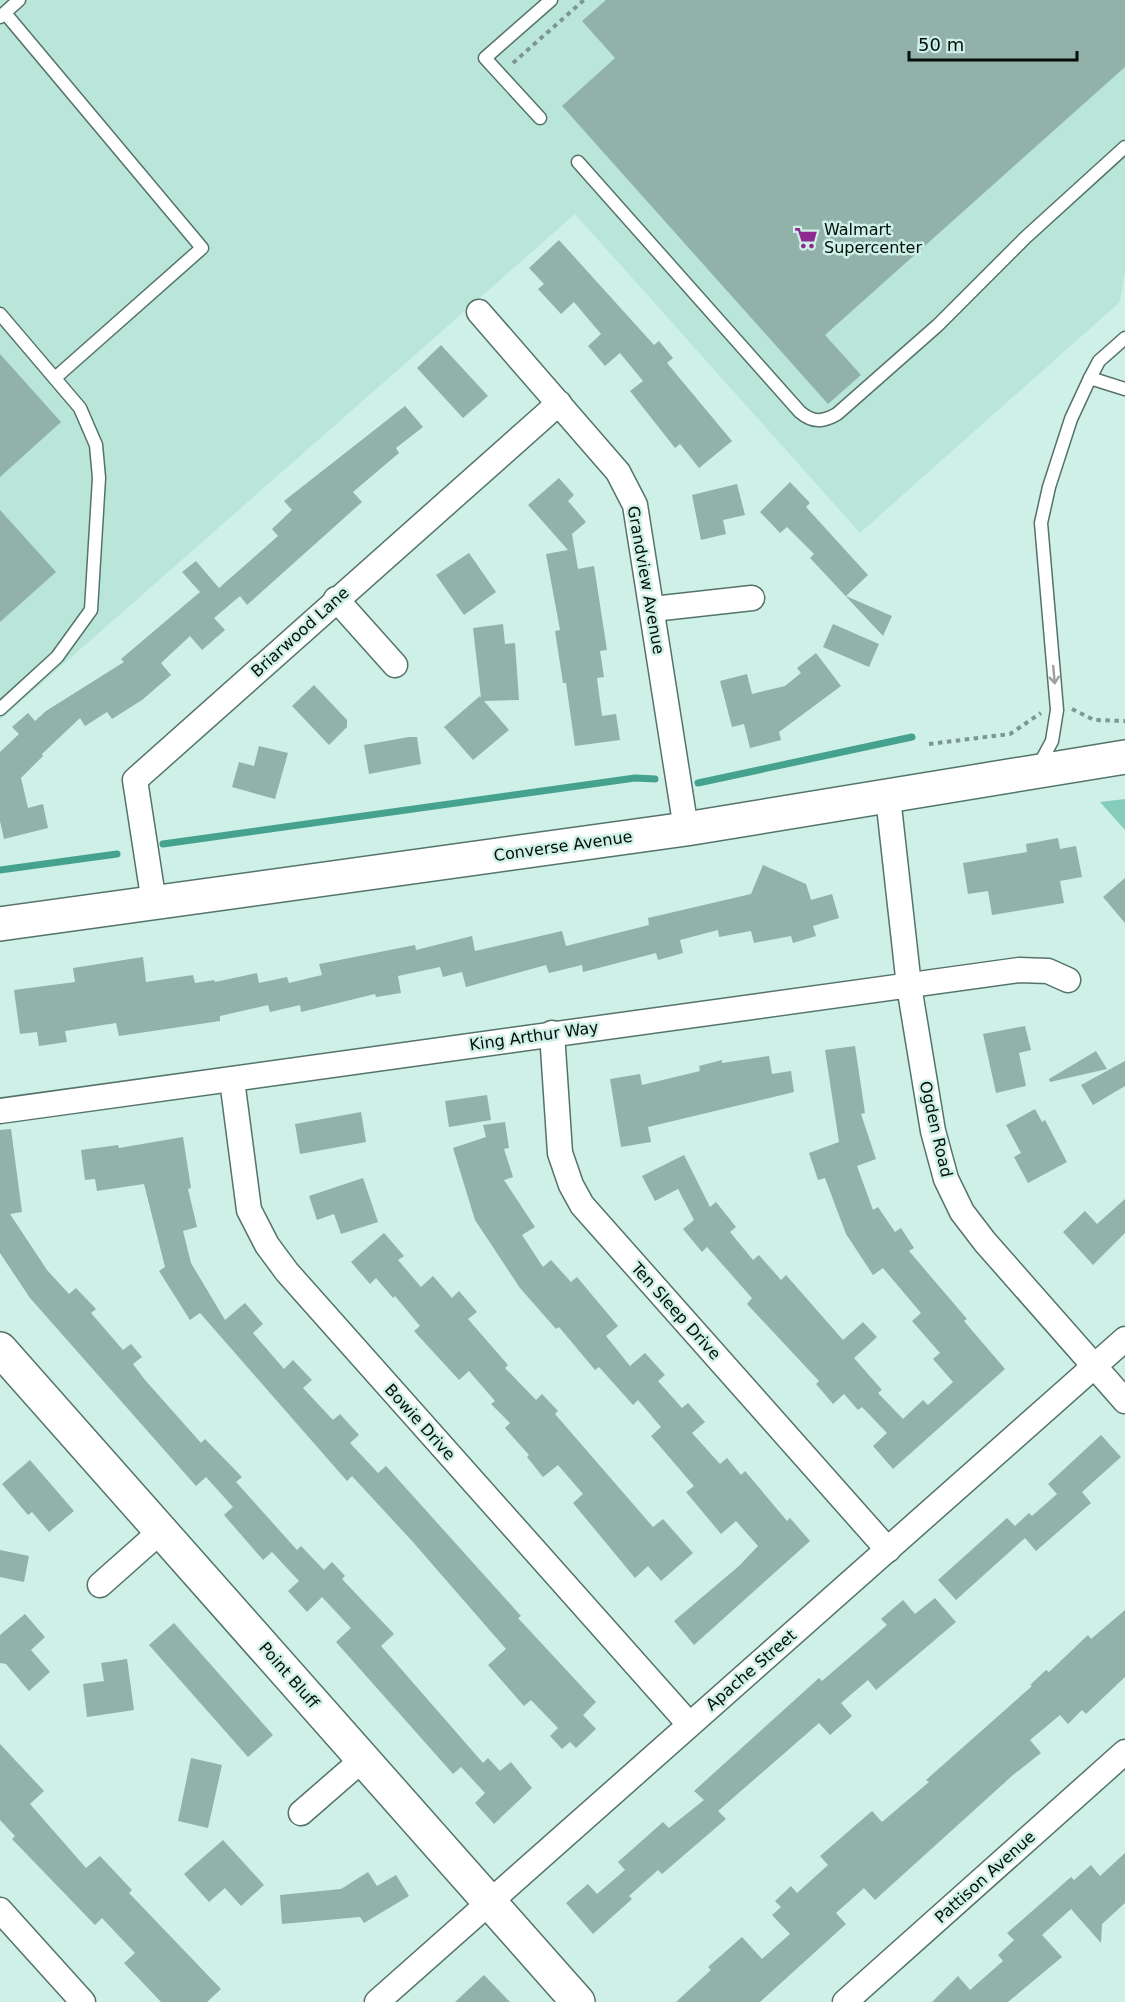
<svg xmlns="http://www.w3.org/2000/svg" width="1125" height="2002" font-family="'DejaVu Sans',sans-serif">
<rect width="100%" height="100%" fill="#cef0e7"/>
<polygon fill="#bae6da" points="0,0 1125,0 1125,271 1120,302 860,533 575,214 0,720"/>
<polygon fill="#86ccbb" points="1125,799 1125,830 1100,802"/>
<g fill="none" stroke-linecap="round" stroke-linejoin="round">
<g stroke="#45a28e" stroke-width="7">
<polyline points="698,783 912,737"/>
<polyline points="163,844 635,778 655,779"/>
<polyline points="0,870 117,854"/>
</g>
</g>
<g fill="#91b1a9">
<polygon points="606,0 1125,0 1125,67 825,335 861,375 828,404 562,106 615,58 582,21"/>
<polygon points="559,240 654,345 659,341 673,358 667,363 732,441 699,468 680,444 675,448 630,391 643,381 620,353 605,366 588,346 601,334 574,302 561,314 538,289 544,284 529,268"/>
<polygon points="441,345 488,396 463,418 417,368"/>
<polygon points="0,354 61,422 0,477"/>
<polygon points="405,406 423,427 396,448 399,453 353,492 362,502 247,605 240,596 214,618 225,630 202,650 190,636 161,663 171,675 142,700 112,719 107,712 85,726 80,718 42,754 43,756 21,778 28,808 43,804 48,828 4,839 0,821 0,752 19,734 12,727 28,713 35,721 46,711 124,662 121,659 200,592 182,572 196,561 219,588 278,536 272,529 292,510 284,501"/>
<polygon points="559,478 574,495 568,501 586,522 572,534 578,569 594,566 607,650 600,651 604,677 597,678 602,716 616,714 620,740 575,746 566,683 563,683 555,631 560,630 546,554 568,550 528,505"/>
<polygon points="790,482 810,503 806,507 868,575 846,596 892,616 883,636 810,558 814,554 787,527 780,533 760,512"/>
<polygon points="737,484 745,515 723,520 726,534 701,540 692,495"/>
<polygon points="0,510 56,572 0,622"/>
<polygon points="469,553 496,592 464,615 436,575"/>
<polygon points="503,624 505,644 515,643 519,700 484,701 509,730 473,760 444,727 480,696 481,698 473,628"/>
<polygon points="833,624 879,644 869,667 823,647"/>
<polygon points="816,653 841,686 779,732 781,740 750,748 744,724 732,727 720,681 747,674 752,694 785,686 801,673 797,668"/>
<polygon points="314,685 347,720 347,727 329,745 292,706"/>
<polygon points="409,737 417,737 421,764 369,774 364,745"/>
<polygon points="259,746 288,753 275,799 232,787 239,762 254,766"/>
<polygon points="1058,838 1060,849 1076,846 1082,877 1060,881 1064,903 992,915 988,891 968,894 963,863 1027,852 1026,844"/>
<polygon points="763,865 806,884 811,900 832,894 839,918 813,926 816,936 793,943 791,936 754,943 751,931 719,937 718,930 680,940 683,953 658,960 656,953 583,972 582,965 549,973 546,965 466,987 462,972 443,977 440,967 398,976 401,993 376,997 375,994 301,1012 300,1005 270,1012 268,1005 220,1016 220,1021 119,1036 116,1023 65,1031 67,1042 39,1046 37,1032 20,1034 14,990 75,982 73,968 143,957 146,982 193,975 195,983 214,980 215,982 257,973 259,983 287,977 289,983 322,975 319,964 415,945 416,950 472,936 475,951 562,931 566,946 649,925 648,918 751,894"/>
<polygon points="1125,878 1125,923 1103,897"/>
<polygon points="1025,1026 1031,1050 1019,1053 1026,1086 996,1093 983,1034"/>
<polygon points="855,1046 865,1113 861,1114 876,1159 857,1166 873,1210 878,1207 895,1232 901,1228 914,1248 909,1251 967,1319 964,1321 1005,1369 893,1469 873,1446 887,1433 862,1407 858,1410 844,1394 833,1404 816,1384 819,1381 747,1304 752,1298 707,1247 702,1252 683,1229 694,1220 678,1189 655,1201 642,1176 684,1155 710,1207 716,1202 736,1227 730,1232 753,1260 759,1255 781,1280 786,1275 843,1340 863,1322 877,1337 854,1358 882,1390 878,1393 903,1419 923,1400 928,1405 953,1382 933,1359 940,1353 912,1321 921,1313 883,1268 873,1275 846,1234 825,1178 818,1180 809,1153 839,1142 825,1050"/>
<polygon points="1096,1051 1107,1069 1050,1082 1049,1079"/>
<polygon points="769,1056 772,1074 791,1071 794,1092 648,1127 651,1142 621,1147 610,1079 640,1074 642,1085 700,1071 699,1066 722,1060 722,1063"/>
<polygon points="1125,1061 1125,1086 1093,1105 1081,1085"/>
<polygon points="487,1095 491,1120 449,1127 445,1101"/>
<polygon points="1035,1109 1042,1122 1045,1120 1067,1162 1028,1183 1014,1157 1021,1153 1006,1125"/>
<polygon points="361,1112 366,1142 300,1154 295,1124"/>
<polygon points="505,1122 509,1148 504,1149 513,1177 504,1180 535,1227 522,1235 543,1267 551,1260 571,1282 577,1277 618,1326 606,1336 630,1366 645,1353 665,1375 658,1381 682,1408 688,1403 705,1422 692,1433 720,1464 727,1458 741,1475 745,1471 787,1521 790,1518 810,1541 694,1645 674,1621 739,1566 758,1546 736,1521 721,1534 686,1492 694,1486 651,1436 661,1427 638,1400 633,1405 599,1367 595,1370 559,1327 556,1329 520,1288 475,1220 453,1148 486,1137 483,1125"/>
<polygon points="11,1129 22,1212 10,1214 47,1270 69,1294 76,1288 96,1309 91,1313 123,1350 131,1344 142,1357 133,1364 145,1380 201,1443 205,1439 242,1477 236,1482 297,1550 301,1546 324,1570 332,1562 345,1576 342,1579 394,1634 381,1646 483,1763 488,1758 500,1771 511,1762 532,1788 494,1824 475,1803 485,1793 461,1767 453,1774 336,1642 351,1628 322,1597 307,1612 288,1591 299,1581 272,1552 263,1560 224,1515 233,1507 206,1477 196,1486 30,1298 0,1253 0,1130"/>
<polygon points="183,1137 191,1188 188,1189 197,1227 183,1231 191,1263 225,1320 245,1303 263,1324 253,1333 284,1369 293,1360 312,1380 303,1388 333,1420 340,1414 359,1435 350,1443 378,1473 386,1466 521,1616 518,1618 596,1702 583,1715 596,1729 576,1748 570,1742 562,1749 550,1736 558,1728 531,1700 524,1706 488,1665 506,1649 412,1541 352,1476 347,1481 200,1313 190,1320 159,1271 165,1267 144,1184 97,1191 95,1179 85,1180 81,1150 118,1145 119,1148"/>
<polygon points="363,1178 378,1222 341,1234 334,1214 317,1220 309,1196"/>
<polygon points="1125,1199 1125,1233 1093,1265 1063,1232 1085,1211 1097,1224"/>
<polygon points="384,1233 404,1256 398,1260 421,1287 433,1276 452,1298 459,1291 477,1312 468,1319 508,1365 505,1368 536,1400 542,1394 558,1411 555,1414 653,1527 663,1519 693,1553 661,1581 648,1566 635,1578 573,1503 583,1494 558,1465 543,1477 527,1457 529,1455 505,1428 510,1423 491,1404 495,1401 469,1371 459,1380 414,1331 420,1326 395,1296 393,1298 376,1278 370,1284 351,1262"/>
<polygon points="1101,1435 1121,1457 1082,1492 1091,1503 1036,1551 1025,1538 956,1600 938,1580 1007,1518 1015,1526 1029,1513 1032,1516 1057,1494 1048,1484"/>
<polygon points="30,1460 74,1511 49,1532 32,1512 28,1515 2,1484"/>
<polygon points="0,1550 29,1556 24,1582 0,1577"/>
<polygon points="935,1598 956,1622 876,1690 868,1680 841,1703 852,1716 830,1735 819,1723 718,1811 726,1819 662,1874 658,1870 629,1896 632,1899 593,1934 566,1903 588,1884 597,1894 625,1870 618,1862 663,1822 669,1828 704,1800 694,1791 819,1678 822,1681 887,1625 881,1619 903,1600 915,1614"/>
<polygon points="1125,1610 1125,1677 1086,1714 1082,1710 1068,1724 1060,1715 1030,1740 1041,1753 1013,1775 875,1900 864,1888 836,1913 846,1924 760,2002 676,2002 711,1970 708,1967 742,1937 762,1959 790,1934 772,1915 781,1907 775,1901 791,1886 797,1893 828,1865 820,1856 872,1811 882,1822 929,1782 926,1780 1032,1686 1030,1685 1046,1670 1049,1672 1088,1635 1091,1639"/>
<polygon points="25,1614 45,1637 31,1650 50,1672 29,1691 6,1664 0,1663 0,1635"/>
<polygon points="174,1623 273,1735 248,1757 149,1645"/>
<polygon points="127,1659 134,1710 87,1717 83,1684 104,1681 101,1663"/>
<polygon points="0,1744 44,1791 30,1804 86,1868 100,1856 132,1890 129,1893 221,1989 207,2002 161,2002 124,1963 135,1953 102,1918 95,1925 12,1839 15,1836 0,1820"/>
<polygon points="191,1758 222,1765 208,1828 178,1821"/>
<polygon points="223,1840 264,1885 241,1906 225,1888 209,1902 184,1874"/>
<polygon points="1125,1853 1125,1903 1102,1924 1101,1943 1071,1909 1042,1935 1062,1957 1008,2002 932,2002 958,1976 970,1990 1003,1961 998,1955 1014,1940 1007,1933 1071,1877 1074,1880 1091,1865 1100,1876"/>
<polygon points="368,1872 377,1886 396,1875 409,1896 364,1923 360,1917 282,1924 280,1895 341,1889"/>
<polygon points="484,1975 510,2002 455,2002"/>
</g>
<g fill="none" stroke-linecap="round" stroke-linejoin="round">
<g stroke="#54736b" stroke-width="15">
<g id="lane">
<polyline points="5,13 202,248 55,378"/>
<polyline points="0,17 19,0"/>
<polyline points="540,118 485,58 551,0"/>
<path d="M578 162 800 412C813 423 823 422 837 414L938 325 1026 237 1125 147"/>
<polyline points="0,314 80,408 96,445 99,478 91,610 57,657 0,709"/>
<polyline points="1090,378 1099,361 1125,338"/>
<polyline points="1038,767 1052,741 1057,710 1041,523 1049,487 1071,419 1090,378 1125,389"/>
</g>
</g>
<g stroke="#54736b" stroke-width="27">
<g id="street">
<polyline points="479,312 618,472 635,505 686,829"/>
<polyline points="336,599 395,665"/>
<polyline points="653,609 752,598"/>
<polyline points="888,797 909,986 933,1131 946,1179 962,1212 985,1242 1125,1401"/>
<polyline points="154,903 135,780 559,403"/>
<polyline points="552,1033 560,1153 571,1185 582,1205 888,1550"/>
<polyline points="232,1080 249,1210 267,1245 287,1272 689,1724"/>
<polyline points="0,1111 1019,970 1048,971 1068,980"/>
<polyline points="100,1585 162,1530"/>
<polyline points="301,1813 363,1759"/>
<polyline points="0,1910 83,2002"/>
<polyline points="377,2002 1125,1339"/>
<polyline points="845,2002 1125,1752"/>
</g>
</g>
<g stroke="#54736b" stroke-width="36">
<g id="secondary">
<polyline points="0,924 686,829 1125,757"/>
<polyline points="0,1349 578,2002"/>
</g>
</g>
<g stroke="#7e9690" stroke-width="4" stroke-dasharray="4.5 4.5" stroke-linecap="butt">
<polyline points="513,63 584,0"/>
<polyline points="1072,709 1094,720 1125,721"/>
<polyline points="929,744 1010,734 1041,713"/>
</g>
<use href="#lane" stroke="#fff" stroke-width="12"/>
<use href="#street" stroke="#fff" stroke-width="24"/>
<use href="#secondary" stroke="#fff" stroke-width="33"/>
</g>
<defs><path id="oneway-shaft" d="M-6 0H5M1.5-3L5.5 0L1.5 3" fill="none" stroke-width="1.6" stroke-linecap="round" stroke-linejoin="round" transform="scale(1.5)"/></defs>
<use stroke="#9b9f9d" href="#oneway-shaft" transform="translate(1054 675) rotate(85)"/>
<defs>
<g id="supermarket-bare" transform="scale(1.8)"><path d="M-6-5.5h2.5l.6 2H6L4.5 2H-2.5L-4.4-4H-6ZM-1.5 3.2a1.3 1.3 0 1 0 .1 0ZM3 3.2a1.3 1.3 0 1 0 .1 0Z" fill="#8e2990" stroke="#cef0e7" stroke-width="2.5" paint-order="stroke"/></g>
</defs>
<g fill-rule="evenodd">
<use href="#supermarket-bare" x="806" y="238"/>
</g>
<g text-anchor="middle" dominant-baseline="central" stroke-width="5" stroke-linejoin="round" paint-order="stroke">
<g font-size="16" fill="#040e0b" stroke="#cef0e7" text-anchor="start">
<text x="824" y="229">Walmart<tspan x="824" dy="18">Supercenter</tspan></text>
</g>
<g font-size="16" fill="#040e0b" stroke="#cef0e7">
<text transform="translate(646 580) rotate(80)">Grandview Avenue</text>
<text transform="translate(300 632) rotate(-42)">Briarwood Lane</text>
<text transform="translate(563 846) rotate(-8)">Converse Avenue</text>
<text transform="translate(534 1036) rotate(-8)">King Arthur Way</text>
<text transform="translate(936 1129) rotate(77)">Ogden Road</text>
<text transform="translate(676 1311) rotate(48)">Ten Sleep Drive</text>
<text transform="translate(420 1422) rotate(48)">Bowie Drive</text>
<text transform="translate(751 1670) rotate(-41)">Apache Street</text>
<text transform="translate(289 1675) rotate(49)">Point Bluff</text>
<text transform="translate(985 1877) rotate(-42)">Pattison Avenue</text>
</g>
</g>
<path d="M909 51v9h168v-9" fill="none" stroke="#040e0b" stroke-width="3"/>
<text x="918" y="51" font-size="18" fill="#040e0b" stroke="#cef0e7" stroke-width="4.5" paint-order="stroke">50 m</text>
</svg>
